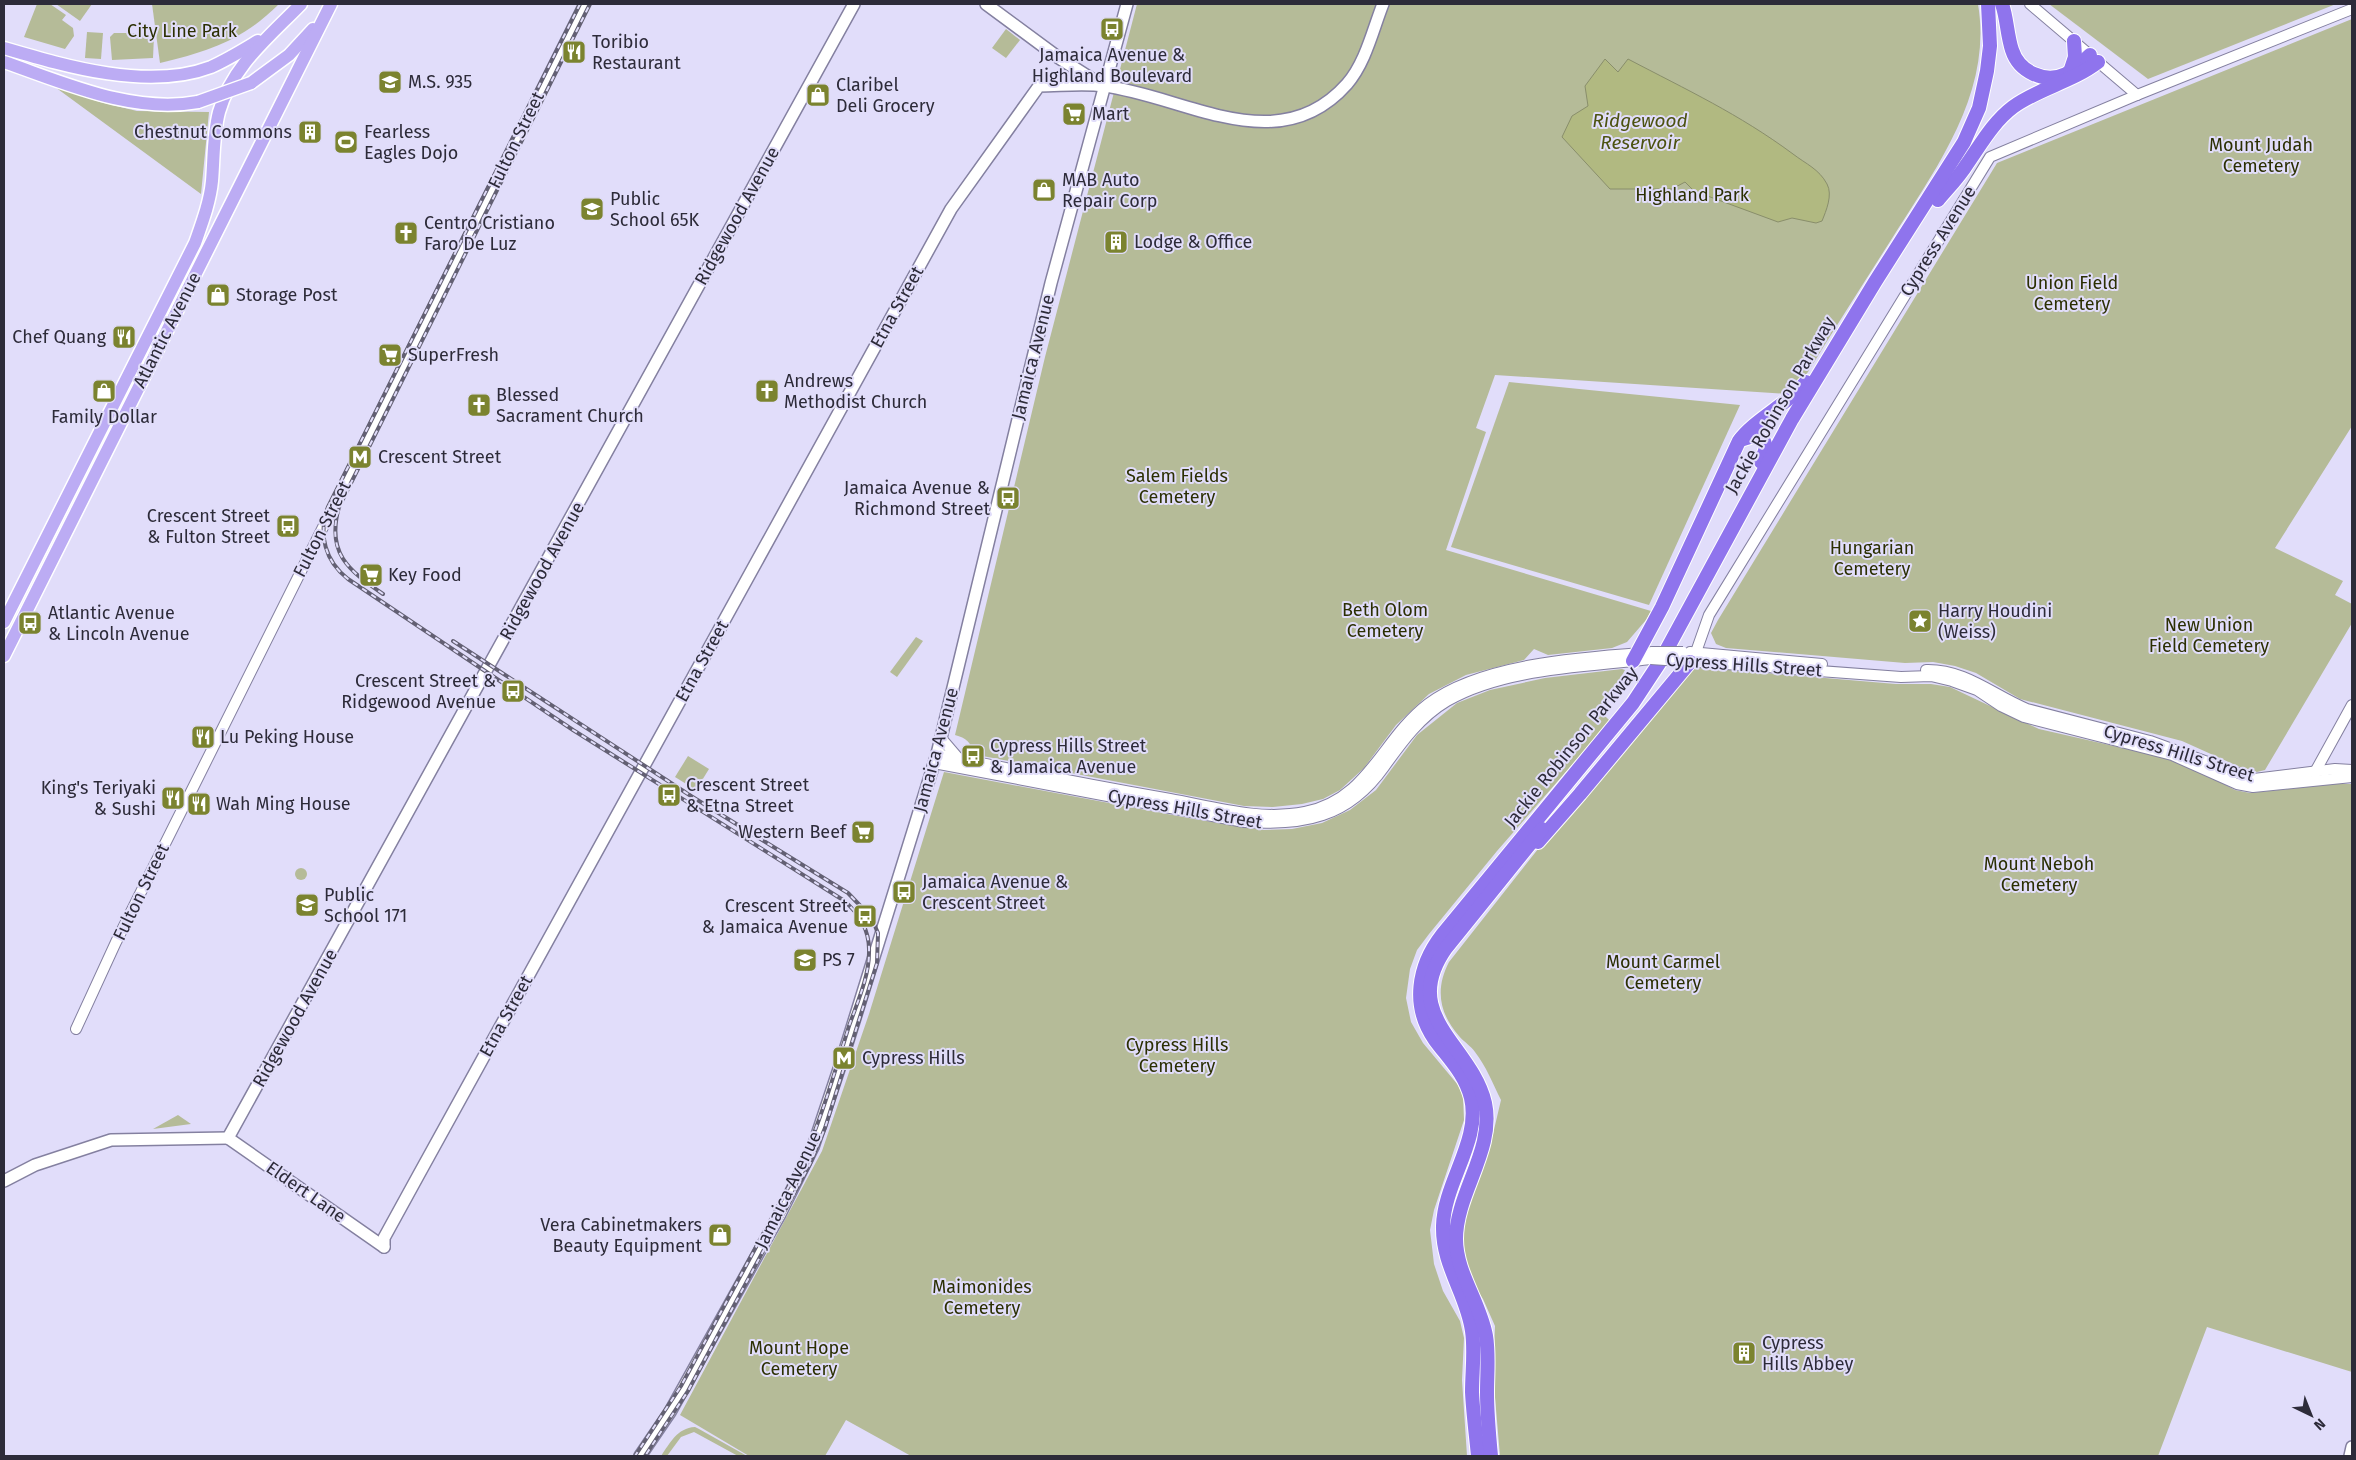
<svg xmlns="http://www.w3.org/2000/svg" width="2356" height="1460" font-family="'Fira Sans',sans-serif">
<rect width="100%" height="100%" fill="#e1ddfa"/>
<g fill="#b5bb98">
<polygon points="37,4 50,4 66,15 62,20 73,28 74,36 65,49 24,37"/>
<polygon points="56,4 92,4 80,21"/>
<path d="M152 4H279C243 40 209 51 160 63Z"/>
<path d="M1137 4H1978C1993 93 1936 168 1891 240 1863 284 1835 328 1808 372L1789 394 1495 375 1476 428 1486 432 1446 550 1651 611 1646 620 1627 642 1612 648 1548 655 1534 649 1524 660 1466 675 1429 694 1396 725 1364 768 1340 790 1323 799 1302 804 1273 807 1244 806 972 754C972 742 966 738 955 735L1045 357Z"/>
<polygon points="2049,4 2336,4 2148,79"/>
<polygon points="2352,19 2352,426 2275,548 2343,581 2335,595 2352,604 2352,623 2265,770 2257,772 2242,768 2182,741 2020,699 1976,673 1955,666 1933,662 1905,663 1726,648 1716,644 1711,633 1718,620 1997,163"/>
<polygon points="1006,29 1020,40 1006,58 992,48"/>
<polygon points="87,32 103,33 101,59 85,58"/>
<polygon points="114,33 151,33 154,36 153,58 112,60 110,37"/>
<polygon points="55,87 100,102 137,111 209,112 201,194"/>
<polygon points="1509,382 1740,405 1649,605 1451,547"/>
<polygon points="916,637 923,641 897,677 890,672"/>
<path d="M1693 667 1896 684H1931L1950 687 2039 729 2162 757 2203 773 2235 790 2250 793 2335 784H2352V1372L2207 1327 2158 1456H1500L1493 1374 1495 1326 1483 1299 1470 1279 1463 1250 1462 1222 1493 1134 1501 1100C1493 1084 1486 1066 1475 1052 1471 1046 1464 1042 1459 1036 1439 1013 1435 989 1449 962L1557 825Z"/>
<polygon points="1622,669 1625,670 1602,713 1610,721 1497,851 1429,934 1417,950 1410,969 1406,998 1411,1022 1423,1043 1458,1085 1463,1097 1464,1120 1434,1210 1430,1230 1434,1264 1443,1291 1460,1321 1464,1338 1462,1380 1467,1456 911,1456 846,1420 825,1456 749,1456 680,1415 822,1151 869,1014 944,772 1194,819 1264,830 1292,829 1322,823 1350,810 1376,790 1417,735 1457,703 1490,690 1545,678"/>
<polygon points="688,756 709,769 696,790 675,777"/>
<circle cx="301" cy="874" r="6"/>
<polygon points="178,1115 191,1124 153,1129"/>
<path d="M695 1427 699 1429 747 1456H738L694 1432 681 1437 667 1456H661C670 1443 677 1428 695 1427Z"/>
</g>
<path fill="#b1b981" stroke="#898e6b" d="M1605 59 1618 72 1628 59C1687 90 1739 114 1793 154 1806 164 1819 169 1827 184 1833 195 1826 211 1822 221L1816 223 1792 218 1778 222 1694 191 1685 182 1672 189H1610L1562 137 1572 116 1588 106 1585 86Z"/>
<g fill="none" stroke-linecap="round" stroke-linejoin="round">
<g stroke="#8480a0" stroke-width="12">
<g id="tertiary">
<polyline points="2030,4 2137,95"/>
<polyline points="1690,652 1822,664"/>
<polyline points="1685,661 1901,677 1931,676 1952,681 1977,690 2001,706 2024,717 2172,755 2237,784 2253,787 2352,777"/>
<polyline points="1690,662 1696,652 1709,615 1990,157 2137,95 2352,9"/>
<path d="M1926 670C1965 669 1993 695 2027 709L2150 741 2254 779 2335 769 2352 770"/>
<polyline points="941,738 959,759"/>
<path d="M937 754C1014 770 1092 785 1170 799 1214 807 1260 821 1305 812 1369 799 1381 740 1428 704 1482 663 1586 657 1653 652"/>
<path d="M934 763 1244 822C1303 826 1348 818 1384 767 1402 742 1420 717 1447 701 1504 668 1586 667 1651 659"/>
<polyline points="2315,772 2352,705"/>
<polyline points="76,1029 116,942 584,4"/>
</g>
</g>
<g stroke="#8480a0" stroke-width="14">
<g id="secondary">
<polyline points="986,4 1059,58 1103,86"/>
<polyline points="228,1138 854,4"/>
<polyline points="228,1138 384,1247"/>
<polyline points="4,1181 35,1165 111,1140 228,1138"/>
<path d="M384 1247V1238L418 1176 951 209 1039 86C1060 86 1083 83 1104 86 1185 96 1278 162 1347 84 1366 62 1373 29 1383 4"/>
<polyline points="640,1456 670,1412 780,1214 813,1147 841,1063 937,754 1051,283 1127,4"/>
<polyline points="2350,1456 2352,1447"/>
</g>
</g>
<g stroke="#fff" stroke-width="15">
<g id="primary">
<path d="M4 48C65 66 148 91 211 67 227 60 243 50 258 41"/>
<path d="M4 62C65 83 132 114 198 102"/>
<polyline points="251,83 289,55 313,29"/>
<path d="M4 622 195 243C202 223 210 202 212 181 214 158 213 135 219 112 232 66 269 37 301 4"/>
<polyline points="4,656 331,4"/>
</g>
</g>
<g stroke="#fff" stroke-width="16">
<g id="motorway">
<path d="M2002 4C2007 18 2007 35 2012 50 2019 72 2045 84 2066 74 2075 70 2083 62 2090 55"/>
<polyline points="2070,72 2075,57 2074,41"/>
<path d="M1938 200C1948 188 1959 177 1967 164 1981 144 1993 122 2013 107 2039 88 2072 82 2098 62"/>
<polyline points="1740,440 1753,436 1764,441 1766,448 1761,462"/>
<path d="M1633 661 1662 607 1739 441C1754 420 1787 405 1806 382"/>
<polyline points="1538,842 1580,794 1690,662"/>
<path d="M1478 1456C1476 1435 1473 1413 1472 1392 1472 1372 1475 1351 1472 1331 1467 1294 1442 1266 1443 1226 1444 1182 1481 1141 1471 1098 1465 1074 1449 1059 1435 1040 1411 1006 1418 966 1442 935L1633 703 1660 662 1792 419 1875 282 1964 142 1979 108 1987 71 1990 46 1988 4"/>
<path d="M1491 1456C1489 1435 1487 1414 1487 1392 1487 1374 1489 1354 1486 1336 1480 1302 1456 1273 1456 1239 1456 1193 1495 1150 1485 1103 1471 1044 1398 1016 1446 948L1542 829"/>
</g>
</g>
<use href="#tertiary" stroke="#fff" stroke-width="10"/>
<use href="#secondary" stroke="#fff" stroke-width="11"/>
<use href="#primary" stroke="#bcacf4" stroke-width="12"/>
<use href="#motorway" stroke="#8f74ed" stroke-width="14"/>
<g stroke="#636073" stroke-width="4">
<g id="rail">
<path d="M580 4 328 507C318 535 325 561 348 579L573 730 843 900C859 913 870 931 869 953 869 977 857 1003 849 1026 835 1071 822 1117 803 1160L681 1386 635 1456"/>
<path d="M383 594C348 570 326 553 339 507L590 4"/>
<polyline points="453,641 691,796 848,893 871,917 878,933 877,963 825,1128 810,1164 688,1391 645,1456"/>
</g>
</g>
<use href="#rail" stroke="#e1ddfa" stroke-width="2" stroke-dasharray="5.5" stroke-linecap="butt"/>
<g stroke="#8480a0" stroke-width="12" stroke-linecap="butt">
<g id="tertiary-bridge">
<polyline points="1653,652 1683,652"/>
<polyline points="1651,659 1680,661"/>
</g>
</g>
<g stroke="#fff" stroke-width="15" stroke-linecap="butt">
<polyline id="primary-bridge" points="198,102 251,83"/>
</g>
<use href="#tertiary-bridge" stroke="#fff" stroke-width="10"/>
<use href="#primary-bridge" stroke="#bcacf4" stroke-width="12"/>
</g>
<defs>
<g id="bus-square" transform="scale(1.25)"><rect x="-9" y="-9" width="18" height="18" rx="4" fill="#7b832f" stroke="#e1ddfa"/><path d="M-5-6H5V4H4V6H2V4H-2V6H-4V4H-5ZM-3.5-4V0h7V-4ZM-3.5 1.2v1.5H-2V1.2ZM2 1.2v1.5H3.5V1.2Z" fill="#fff"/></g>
<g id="restaurant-square" transform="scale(1.25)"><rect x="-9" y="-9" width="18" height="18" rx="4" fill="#7b832f" stroke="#e1ddfa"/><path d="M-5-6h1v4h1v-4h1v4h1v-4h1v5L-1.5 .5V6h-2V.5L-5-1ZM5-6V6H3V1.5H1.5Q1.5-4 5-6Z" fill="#fff"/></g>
<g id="school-square" transform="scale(1.25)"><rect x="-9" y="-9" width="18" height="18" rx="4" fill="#7b832f" stroke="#e1ddfa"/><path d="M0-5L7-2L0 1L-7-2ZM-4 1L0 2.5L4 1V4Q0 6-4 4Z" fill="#fff"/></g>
<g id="shop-square" transform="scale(1.25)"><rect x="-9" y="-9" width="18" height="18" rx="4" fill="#7b832f" stroke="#e1ddfa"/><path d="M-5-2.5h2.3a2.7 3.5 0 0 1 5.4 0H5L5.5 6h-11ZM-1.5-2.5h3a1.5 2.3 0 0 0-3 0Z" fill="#fff"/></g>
<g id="supermarket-square" transform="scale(1.25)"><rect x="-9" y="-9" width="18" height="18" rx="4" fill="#7b832f" stroke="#e1ddfa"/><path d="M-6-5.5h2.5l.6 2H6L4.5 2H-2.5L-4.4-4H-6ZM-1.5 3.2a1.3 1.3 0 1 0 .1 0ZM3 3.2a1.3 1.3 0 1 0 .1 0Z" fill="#fff"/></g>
<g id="building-square" transform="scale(1.25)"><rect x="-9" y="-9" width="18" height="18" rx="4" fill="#7b832f" stroke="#e1ddfa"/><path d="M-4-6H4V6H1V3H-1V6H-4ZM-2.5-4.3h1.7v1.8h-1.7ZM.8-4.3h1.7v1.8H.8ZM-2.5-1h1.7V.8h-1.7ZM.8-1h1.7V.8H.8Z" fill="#fff"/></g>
<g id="stadium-square" transform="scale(1.25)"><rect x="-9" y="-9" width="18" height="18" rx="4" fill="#7b832f" stroke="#e1ddfa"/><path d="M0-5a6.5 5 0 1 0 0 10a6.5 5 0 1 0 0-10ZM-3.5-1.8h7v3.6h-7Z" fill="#fff"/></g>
<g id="church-square" transform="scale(1.25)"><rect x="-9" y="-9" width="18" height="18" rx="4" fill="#7b832f" stroke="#e1ddfa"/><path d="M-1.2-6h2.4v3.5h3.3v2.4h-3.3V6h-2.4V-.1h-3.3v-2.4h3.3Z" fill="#fff"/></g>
<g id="metro-square" transform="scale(1.25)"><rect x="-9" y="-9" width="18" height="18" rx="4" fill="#7b832f" stroke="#e1ddfa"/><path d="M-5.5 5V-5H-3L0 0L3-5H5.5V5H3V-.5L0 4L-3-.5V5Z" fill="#fff"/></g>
<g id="sight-square" transform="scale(1.25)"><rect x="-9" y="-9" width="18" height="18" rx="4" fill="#7b832f" stroke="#e1ddfa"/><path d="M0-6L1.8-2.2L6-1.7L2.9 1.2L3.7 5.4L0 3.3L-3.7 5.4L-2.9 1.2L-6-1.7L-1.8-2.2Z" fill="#fff"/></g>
</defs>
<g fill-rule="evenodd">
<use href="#bus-square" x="1112" y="29"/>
<use href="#restaurant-square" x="574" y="52"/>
<use href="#school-square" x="390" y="82"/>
<use href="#shop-square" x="818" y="95"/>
<use href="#supermarket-square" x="1074" y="114"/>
<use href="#building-square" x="310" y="132"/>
<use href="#stadium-square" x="346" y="142"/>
<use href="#shop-square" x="1044" y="190"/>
<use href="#school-square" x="592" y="209"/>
<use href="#church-square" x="406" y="233"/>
<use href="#building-square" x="1116" y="242"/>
<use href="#shop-square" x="218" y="295"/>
<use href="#restaurant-square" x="124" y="337"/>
<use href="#supermarket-square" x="390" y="355"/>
<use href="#shop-square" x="104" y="391"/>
<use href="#church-square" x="767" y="391"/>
<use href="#church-square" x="479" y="405"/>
<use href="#metro-square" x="360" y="457"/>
<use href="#bus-square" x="1008" y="498"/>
<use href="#bus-square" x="288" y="526"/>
<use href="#supermarket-square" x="371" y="575"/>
<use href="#sight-square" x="1920" y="621"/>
<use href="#bus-square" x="30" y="623"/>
<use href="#bus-square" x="513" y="691"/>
<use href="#restaurant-square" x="203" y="737"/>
<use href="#bus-square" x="973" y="756"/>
<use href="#bus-square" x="669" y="795"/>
<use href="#restaurant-square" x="173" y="798"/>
<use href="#restaurant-square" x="199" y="804"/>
<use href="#supermarket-square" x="863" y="832"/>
<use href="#bus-square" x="904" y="892"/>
<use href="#school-square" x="307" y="905"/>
<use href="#bus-square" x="865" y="916"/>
<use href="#school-square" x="805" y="960"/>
<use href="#metro-square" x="844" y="1058"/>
<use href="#shop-square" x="720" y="1235"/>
<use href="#building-square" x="1744" y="1353"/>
</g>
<g text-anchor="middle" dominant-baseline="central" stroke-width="4" stroke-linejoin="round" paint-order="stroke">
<g font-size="18" fill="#2b2f02" stroke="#e1ddfa">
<text x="182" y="31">City Line Park</text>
<text x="2261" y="145">Mount Judah<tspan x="2261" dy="21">Cemetery</tspan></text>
<text x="1692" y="195">Highland Park</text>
<text x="2072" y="283">Union Field<tspan x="2072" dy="21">Cemetery</tspan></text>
<text x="1177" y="476">Salem Fields<tspan x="1177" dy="21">Cemetery</tspan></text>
<text x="1872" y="548">Hungarian<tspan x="1872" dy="21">Cemetery</tspan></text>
<text x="1385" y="610">Beth Olom<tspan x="1385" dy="21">Cemetery</tspan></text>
<text x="2209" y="625">New Union<tspan x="2209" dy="21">Field Cemetery</tspan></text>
<text x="2039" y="864">Mount Neboh<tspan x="2039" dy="21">Cemetery</tspan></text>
<text x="1663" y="962">Mount Carmel<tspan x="1663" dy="21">Cemetery</tspan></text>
<text x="1177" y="1045">Cypress Hills<tspan x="1177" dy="21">Cemetery</tspan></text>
<text x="982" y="1287">Maimonides<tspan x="982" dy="21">Cemetery</tspan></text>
<text x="799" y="1348">Mount Hope<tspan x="799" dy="21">Cemetery</tspan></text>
</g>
<g font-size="18" fill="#2d2b39" stroke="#e1ddfa" text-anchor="start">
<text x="592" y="42">Toribio<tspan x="592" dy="21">Restaurant</tspan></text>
<text x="1112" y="55" text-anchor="middle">Jamaica Avenue &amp;<tspan x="1112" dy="21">Highland Boulevard</tspan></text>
<text x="408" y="82">M.S. 935</text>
<text x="836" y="85">Claribel<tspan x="836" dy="21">Deli Grocery</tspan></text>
<text x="1092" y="114">Mart</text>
<text x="292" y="132" text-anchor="end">Chestnut Commons</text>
<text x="364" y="132">Fearless<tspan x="364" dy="21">Eagles Dojo</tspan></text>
<text x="1062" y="180">MAB Auto<tspan x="1062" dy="21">Repair Corp</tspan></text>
<text x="610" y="199">Public<tspan x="610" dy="21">School 65K</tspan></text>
<text x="424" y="223">Centro Cristiano<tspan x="424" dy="21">Faro De Luz</tspan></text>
<text x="1134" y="242">Lodge &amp; Office</text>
<text x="236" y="295">Storage Post</text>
<text x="106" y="337" text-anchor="end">Chef Quang</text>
<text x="408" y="355">SuperFresh</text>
<text x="784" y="381">Andrews<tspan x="784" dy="21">Methodist Church</tspan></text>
<text x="496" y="395">Blessed<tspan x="496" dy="21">Sacrament Church</tspan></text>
<text x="104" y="417" text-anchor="middle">Family Dollar</text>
<text x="378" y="457">Crescent Street</text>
<text x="990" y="488" text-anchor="end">Jamaica Avenue &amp;<tspan x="990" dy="21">Richmond Street</tspan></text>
<text x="270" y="516" text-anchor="end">Crescent Street<tspan x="270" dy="21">&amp; Fulton Street</tspan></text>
<text x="388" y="575">Key Food</text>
<text x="1938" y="611">Harry Houdini<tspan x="1938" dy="21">(Weiss)</tspan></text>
<text x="48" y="613">Atlantic Avenue<tspan x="48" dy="21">&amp; Lincoln Avenue</tspan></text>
<text x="496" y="681" text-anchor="end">Crescent Street &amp;<tspan x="496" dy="21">Ridgewood Avenue</tspan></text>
<text x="220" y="737">Lu Peking House</text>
<text x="990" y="746">Cypress Hills Street<tspan x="990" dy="21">&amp; Jamaica Avenue</tspan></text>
<text x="686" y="785">Crescent Street<tspan x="686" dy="21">&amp; Etna Street</tspan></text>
<text x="156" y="788" text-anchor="end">King's Teriyaki<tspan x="156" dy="21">&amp; Sushi</tspan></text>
<text x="216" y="804">Wah Ming House</text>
<text x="846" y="832" text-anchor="end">Western Beef</text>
<text x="922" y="882">Jamaica Avenue &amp;<tspan x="922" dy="21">Crescent Street</tspan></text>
<text x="324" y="895">Public<tspan x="324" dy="21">School 171</tspan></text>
<text x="848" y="906" text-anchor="end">Crescent Street<tspan x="848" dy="21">&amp; Jamaica Avenue</tspan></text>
<text x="822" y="960">PS 7</text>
<text x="862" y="1058">Cypress Hills</text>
<text x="702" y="1225" text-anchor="end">Vera Cabinetmakers<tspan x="702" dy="21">Beauty Equipment</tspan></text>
<text x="1762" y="1343">Cypress<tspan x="1762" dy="21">Hills Abbey</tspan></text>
</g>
<g font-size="18" fill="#2d2b39" stroke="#e1ddfa">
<text transform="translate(516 140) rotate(-64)">Fulton Street</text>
<text transform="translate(737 216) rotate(-61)">Ridgewood Avenue</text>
<text transform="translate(1938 241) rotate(-58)">Cypress Avenue</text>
<text transform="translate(897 307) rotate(-61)">Etna Street</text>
<text transform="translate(167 330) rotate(-63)">Atlantic Avenue</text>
<text transform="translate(1033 357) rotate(-76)">Jamaica Avenue</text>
<text transform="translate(1780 405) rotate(-60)">Jackie Robinson Parkway</text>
<text transform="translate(322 529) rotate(-63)">Fulton Street</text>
<text transform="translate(542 571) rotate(-61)">Ridgewood Avenue</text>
<text transform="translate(702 661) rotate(-61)">Etna Street</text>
<text transform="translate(1744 665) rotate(4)">Cypress Hills Street</text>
<text transform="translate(1571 747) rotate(-51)">Jackie Robinson Parkway</text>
<text transform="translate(936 750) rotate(-75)">Jamaica Avenue</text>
<text transform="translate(2179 753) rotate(17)">Cypress Hills Street</text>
<text transform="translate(1185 809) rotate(10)">Cypress Hills Street</text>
<text transform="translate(141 892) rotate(-64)">Fulton Street</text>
<text transform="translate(506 1016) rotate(-61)">Etna Street</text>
<text transform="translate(295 1018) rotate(-61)">Ridgewood Avenue</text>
<text transform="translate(788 1190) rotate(-64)">Jamaica Avenue</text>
<text transform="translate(306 1192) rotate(35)">Eldert Lane</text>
</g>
<g font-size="19" font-style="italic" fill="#4c5211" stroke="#e1ddfa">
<text x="1640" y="120">Ridgewood<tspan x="1640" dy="22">Reservoir</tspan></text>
</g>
</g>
<rect width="2356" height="1460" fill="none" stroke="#2d2b39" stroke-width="10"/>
<g transform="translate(2311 1415) rotate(137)" stroke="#e1ddfa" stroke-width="4" paint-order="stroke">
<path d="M0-4L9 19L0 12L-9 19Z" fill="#2d2b39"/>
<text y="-8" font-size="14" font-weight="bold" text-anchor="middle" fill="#2d2b39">N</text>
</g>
</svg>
